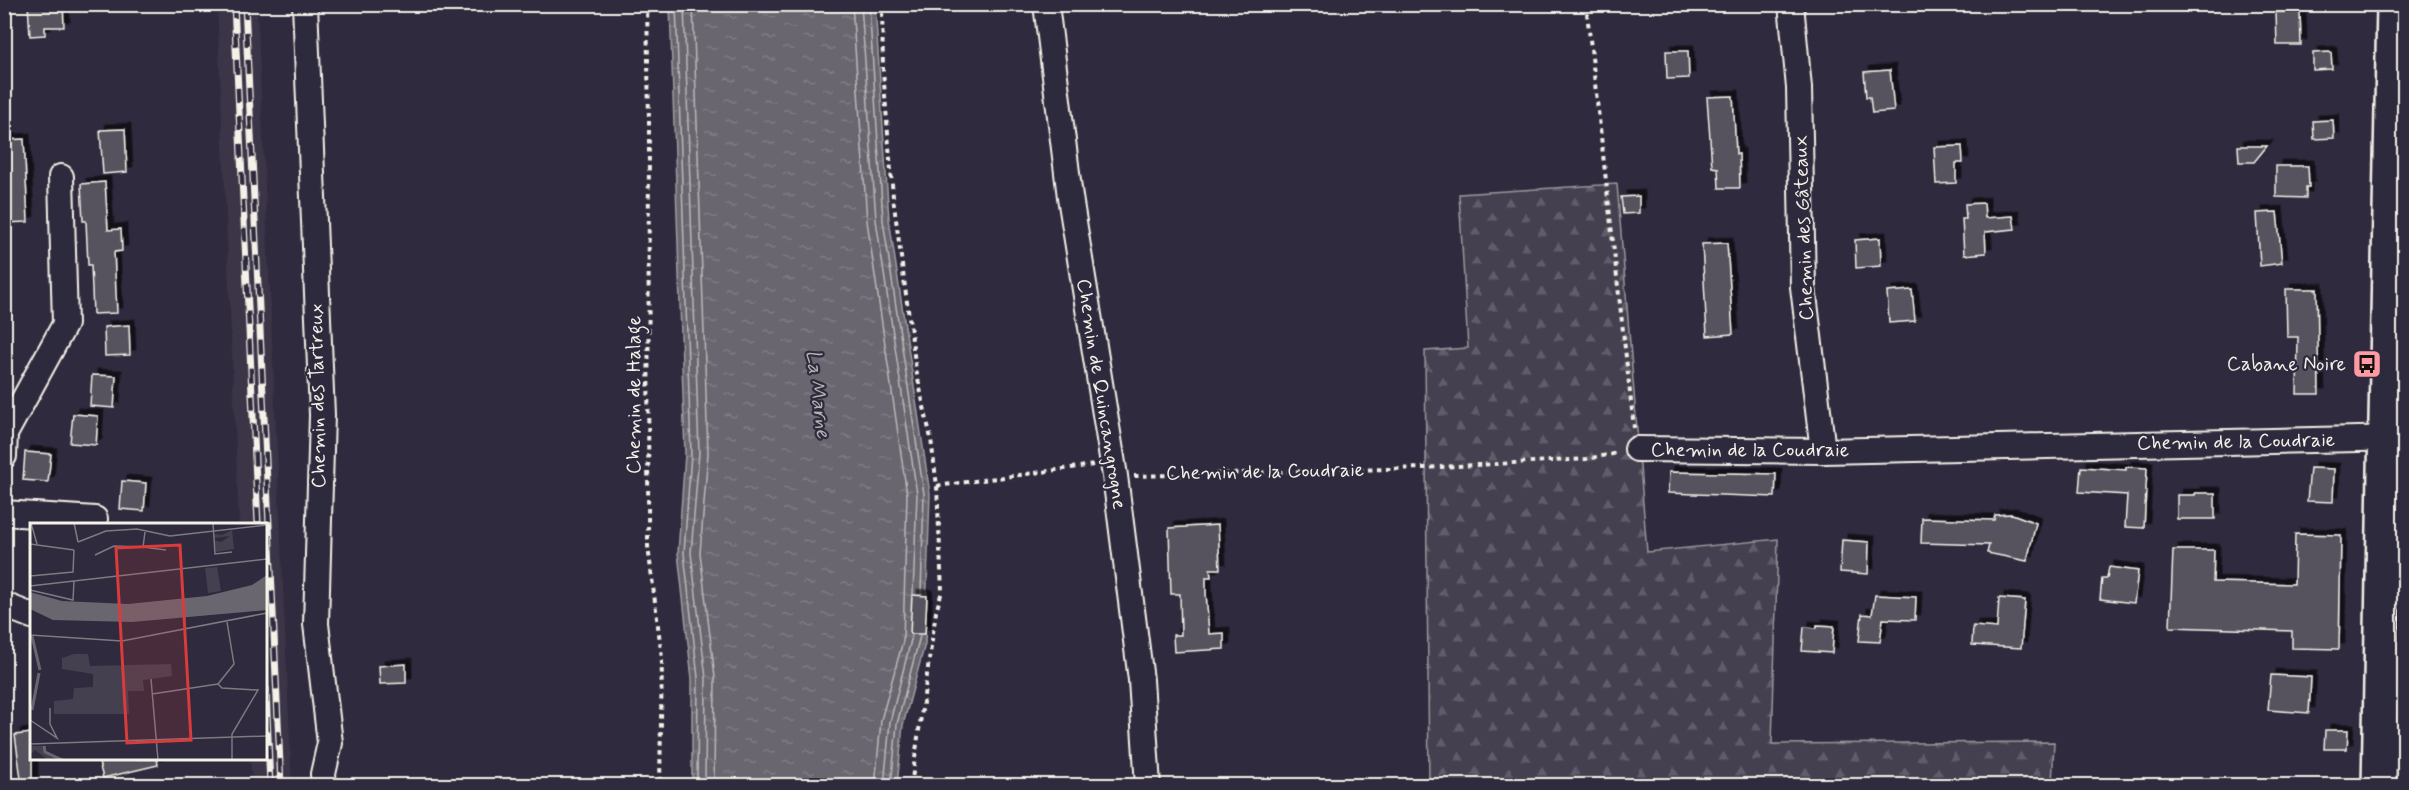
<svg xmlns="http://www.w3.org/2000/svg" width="2409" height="790" font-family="Mynerve,sans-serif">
<defs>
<pattern id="forest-firs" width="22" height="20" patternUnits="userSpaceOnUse" patternTransform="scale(1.5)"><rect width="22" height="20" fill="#454050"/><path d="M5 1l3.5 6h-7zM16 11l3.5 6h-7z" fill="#605c69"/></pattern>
<pattern id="water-ripples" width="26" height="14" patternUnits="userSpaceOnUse" patternTransform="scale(1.5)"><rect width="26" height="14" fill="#6a6670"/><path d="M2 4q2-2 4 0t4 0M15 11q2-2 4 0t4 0" fill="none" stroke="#807c84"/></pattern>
<filter id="shadow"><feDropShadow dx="5.5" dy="-5.5" stdDeviation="0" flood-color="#0009"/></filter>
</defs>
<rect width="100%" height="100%" fill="#2f2a3d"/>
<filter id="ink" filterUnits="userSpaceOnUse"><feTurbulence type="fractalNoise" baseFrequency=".0167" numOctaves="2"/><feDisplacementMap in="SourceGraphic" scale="12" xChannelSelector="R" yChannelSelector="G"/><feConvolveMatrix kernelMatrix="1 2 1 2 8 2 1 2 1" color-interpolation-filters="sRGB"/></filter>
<g filter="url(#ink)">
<polygon fill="#3b3647" points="217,5 257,5 292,785 252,785 250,759 266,758 266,524 239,524"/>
<polygon fill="url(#forest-firs)" stroke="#9c989c" stroke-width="1.5" points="1617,184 1647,552 1778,539 1772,744 2054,742 2052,785 1429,785 1425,351 1468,348 1459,194"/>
<polygon fill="url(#water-ripples)" stroke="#a19ea0" stroke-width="1.5" points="670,5 875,5 889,219 930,494 925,644 903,725 897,785 692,785 692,679 678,553 685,454"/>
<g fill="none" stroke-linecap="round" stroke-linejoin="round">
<g stroke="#bdb9b8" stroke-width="1.5">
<polyline points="676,4 691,454 684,553 698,678 697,786"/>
<polyline points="684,4 699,453 691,553 706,678 705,786"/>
<polyline points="693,4 708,453 700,553 715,677 714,786"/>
<polyline points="852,4 867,221 907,495 903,641 881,720 875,786"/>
<polyline points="861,4 876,220 917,494 913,594"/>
<polyline points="869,4 883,220 924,494 921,594"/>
<polyline points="884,786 890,722 912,636"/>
<polyline points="891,786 897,724 920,636"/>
</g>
</g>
<g fill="#56525f" stroke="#f4f1e8" stroke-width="1.5" filter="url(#shadow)">
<polygon points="28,4 63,4 64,27 45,27 45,35 30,36"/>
<polygon points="2276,12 2300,12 2301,45 2277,45"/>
<polygon points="1666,51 1688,51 1689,78 1667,79"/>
<polygon points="2331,52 2332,69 2313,70 2313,53"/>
<polygon points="1890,70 1894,111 1872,113 1870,97 1866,97 1864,72"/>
<polygon points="1733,96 1736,154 1739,154 1740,188 1719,188 1718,168 1712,167 1707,97"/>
<polygon points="2333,120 2334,138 2314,139 2313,121"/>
<polygon points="125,129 127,172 103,174 100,130"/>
<polygon points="24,139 28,222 4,223 6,140"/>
<polygon points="1962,146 1963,163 1956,163 1956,183 1936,184 1934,147"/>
<polygon points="2238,146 2267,146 2254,162 2239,162"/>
<polygon points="2276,166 2308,166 2309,187 2306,187 2306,198 2276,197"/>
<polygon points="105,182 108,230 121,229 122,251 114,252 117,313 93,314 91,265 88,265 86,221 83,221 81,184"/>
<polygon points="1639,196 1639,213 1623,214 1621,197"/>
<polygon points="1984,203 1985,218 2013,216 2015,229 1985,232 1986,253 1964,255 1962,219 1966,219 1965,204"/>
<polygon points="2277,212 2282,263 2260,266 2257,213"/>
<polygon points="1880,238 1881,266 1856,268 1855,240"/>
<polygon points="1727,243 1733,334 1707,336 1702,244"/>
<polygon points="2286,289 2317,289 2319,394 2297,394 2298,337 2287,337"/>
<polygon points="1912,290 1915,321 1889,323 1887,292"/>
<polygon points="129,325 130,355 105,356 104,327"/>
<polygon points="92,375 116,376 114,408 90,406"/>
<polygon points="73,414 98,416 96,445 70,443"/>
<polygon points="25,452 51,454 48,482 23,480"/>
<polygon points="2081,467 2126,470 2126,467 2147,468 2144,528 2125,527 2127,495 2079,492"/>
<polygon points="2310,468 2334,469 2333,502 2307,501"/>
<polygon points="1669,472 1776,474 1775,497 1668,493"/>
<polygon points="122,481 146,483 144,511 120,509"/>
<polygon points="2195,493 2215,493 2215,519 2177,519 2177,495 2195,495"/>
<polygon points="2012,514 2036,523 2027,561 1987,553 1989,545 1921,543 1922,518 1994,520 1995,515"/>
<polygon points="1218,525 1220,569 1210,569 1211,577 1206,577 1206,593 1209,634 1224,633 1224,649 1174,652 1173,635 1181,635 1180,594 1171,594 1169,528"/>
<polygon points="2295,534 2341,535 2339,649 2292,648 2292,631 2170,627 2173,550 2214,550 2213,582 2294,584"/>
<polygon points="1842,540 1869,542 1868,574 1840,572"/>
<polygon points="2109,567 2138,571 2134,603 2100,599 2102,578 2107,578"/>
<polygon points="912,595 927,596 925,634 910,634"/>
<polygon points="1875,595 1916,597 1915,620 1883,619 1880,642 1859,641 1862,614 1872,615"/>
<polygon points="1999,598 2025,600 2021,648 1972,645 1973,626 1997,628"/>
<polygon points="1817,625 1834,626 1832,653 1802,651 1804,627 1817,628"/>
<polygon points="406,664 406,683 380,684 379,666"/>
<polygon points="2271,675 2311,677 2309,713 2268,710"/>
<polygon points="2325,730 2348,730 2347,749 2324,749"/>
<polygon points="32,733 32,785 22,786 15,735"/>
<polygon points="98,759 157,759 158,765 103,778"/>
</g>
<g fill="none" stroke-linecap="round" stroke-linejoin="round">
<g stroke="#f4f1e8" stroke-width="28">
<g id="street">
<polyline points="305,4 322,415 316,624 330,743 323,774 324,786"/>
<polyline points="1046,4 1070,197 1115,476 1141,680 1148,786"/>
<polyline points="1791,4 1799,88 1803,287 1823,451"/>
<polyline points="1637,449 1823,451 2404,438"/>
<polyline points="4,456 5,434 65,324 61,177"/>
<polyline points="4,513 95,519"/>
<polyline points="4,605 32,616"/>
</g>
</g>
<g stroke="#f4f1e8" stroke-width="38">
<polyline id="primary" points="2379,786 2394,4"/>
</g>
<g stroke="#f4f1e8" stroke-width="4" stroke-dasharray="4.5 4.5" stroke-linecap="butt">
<polyline points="647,4 649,121 648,546 662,658 660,786"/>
<polyline points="882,4 883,70 893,197 916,370 931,439 937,486 942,591 936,612 911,786"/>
<polyline points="1586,4 1634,428"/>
<polyline points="1134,476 1424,468 1586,459 1618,453"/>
<polyline points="937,486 1094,465"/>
</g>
<use href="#street" stroke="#2f2a3d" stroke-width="24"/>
<use href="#primary" stroke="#2f2a3d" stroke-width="33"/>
<g stroke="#f4f1e8" stroke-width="7">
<g id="rail">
<polyline points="234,4 258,524"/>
<polyline points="245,4 281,786"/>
<polyline points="266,689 270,786"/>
</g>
</g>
<use href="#rail" stroke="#2f2a3d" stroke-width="4.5" stroke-dasharray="14" stroke-linecap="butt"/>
</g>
</g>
<defs>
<g id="bus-square" transform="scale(1.5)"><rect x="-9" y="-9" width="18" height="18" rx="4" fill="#ff9aa2" stroke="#2f2a3d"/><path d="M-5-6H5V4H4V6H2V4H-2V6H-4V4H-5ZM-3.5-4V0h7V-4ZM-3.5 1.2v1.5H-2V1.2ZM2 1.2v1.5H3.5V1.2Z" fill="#111"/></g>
</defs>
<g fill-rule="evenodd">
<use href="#bus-square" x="2367" y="364"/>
</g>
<g text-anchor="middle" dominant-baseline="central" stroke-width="4.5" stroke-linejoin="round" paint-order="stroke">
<g font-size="20" fill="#f4f1e8" stroke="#2f2a3d">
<text transform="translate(1804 228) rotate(-92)">Chemin des Gâteaux</text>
<text transform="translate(1101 394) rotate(81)">Chemin de Quincangrogne</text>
<text transform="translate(634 395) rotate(-90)">Chemin de Halage</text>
<text transform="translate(318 396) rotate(-91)">Chemin des Tartreux</text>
<text transform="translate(2236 442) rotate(-1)">Chemin de la Coudraie</text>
<text x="1750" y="450">Chemin de la Coudraie</text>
<text transform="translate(1265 472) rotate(-1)">Chemin de la Coudraie</text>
</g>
<g font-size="20" fill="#f4f1e8" stroke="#2f2a3d" text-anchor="end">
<text x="2346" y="364">Cabane Noire</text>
</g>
<g font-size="21" font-style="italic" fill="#b6b2b2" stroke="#2f2a3d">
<text transform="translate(818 394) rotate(83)">La Marne</text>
</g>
</g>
<g transform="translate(30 523)">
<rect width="237" height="237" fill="#2f2a3d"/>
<path d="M202 7 204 26 186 29 184 17 191 19 200 13 184 15 185 11 192 12Z" fill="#454050"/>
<path d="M187 44 191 68 178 70 175 45ZM44 131H58L60 143 141 141 142 153 113 157 114 168H98L99 191H24V178L43 176 44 165 63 164V151L32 146V135ZM0 223H16V228L37 237H18L5 227 0 232Z" fill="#454050"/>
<path d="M237 52V87L102 99 23 97 0 86V69L32 78 98 81 177 73 222 62Z" fill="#6a6670"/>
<path fill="none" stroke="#6a6670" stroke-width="3" d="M2 113 10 147M2 187 9 150M14 223 15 229 32 237"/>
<path fill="none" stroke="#7e7a81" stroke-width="1.5" d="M1 0 7 21M44 0 48 19M183 0 185 31 202 29M48 19 76 8 107 6 140 13 237 2M0 21 44 27M113 24 136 27M65 32 84 23 113 24 115 9M0 53 43 49 44 27M0 63 237 36M0 67 43 77 44 58M197 99 204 141 188 161 192 165 228 167 202 211V237M0 112 92 118 237 90M121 156 128 237M122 171 188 161M0 197 27 215 20 201V185M0 221 237 213"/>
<path fill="#d93c3b" fill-opacity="0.15" stroke="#d93c3b" stroke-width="3" d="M150 22 161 217 97 220 86 25Z"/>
<rect width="237" height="237" fill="none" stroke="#f4f1e8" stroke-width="3"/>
</g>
<rect width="2409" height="790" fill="none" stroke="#2f2a3d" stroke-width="24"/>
<rect x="12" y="12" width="2385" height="766" fill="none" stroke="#f4f1e8" stroke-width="2" filter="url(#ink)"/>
</svg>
